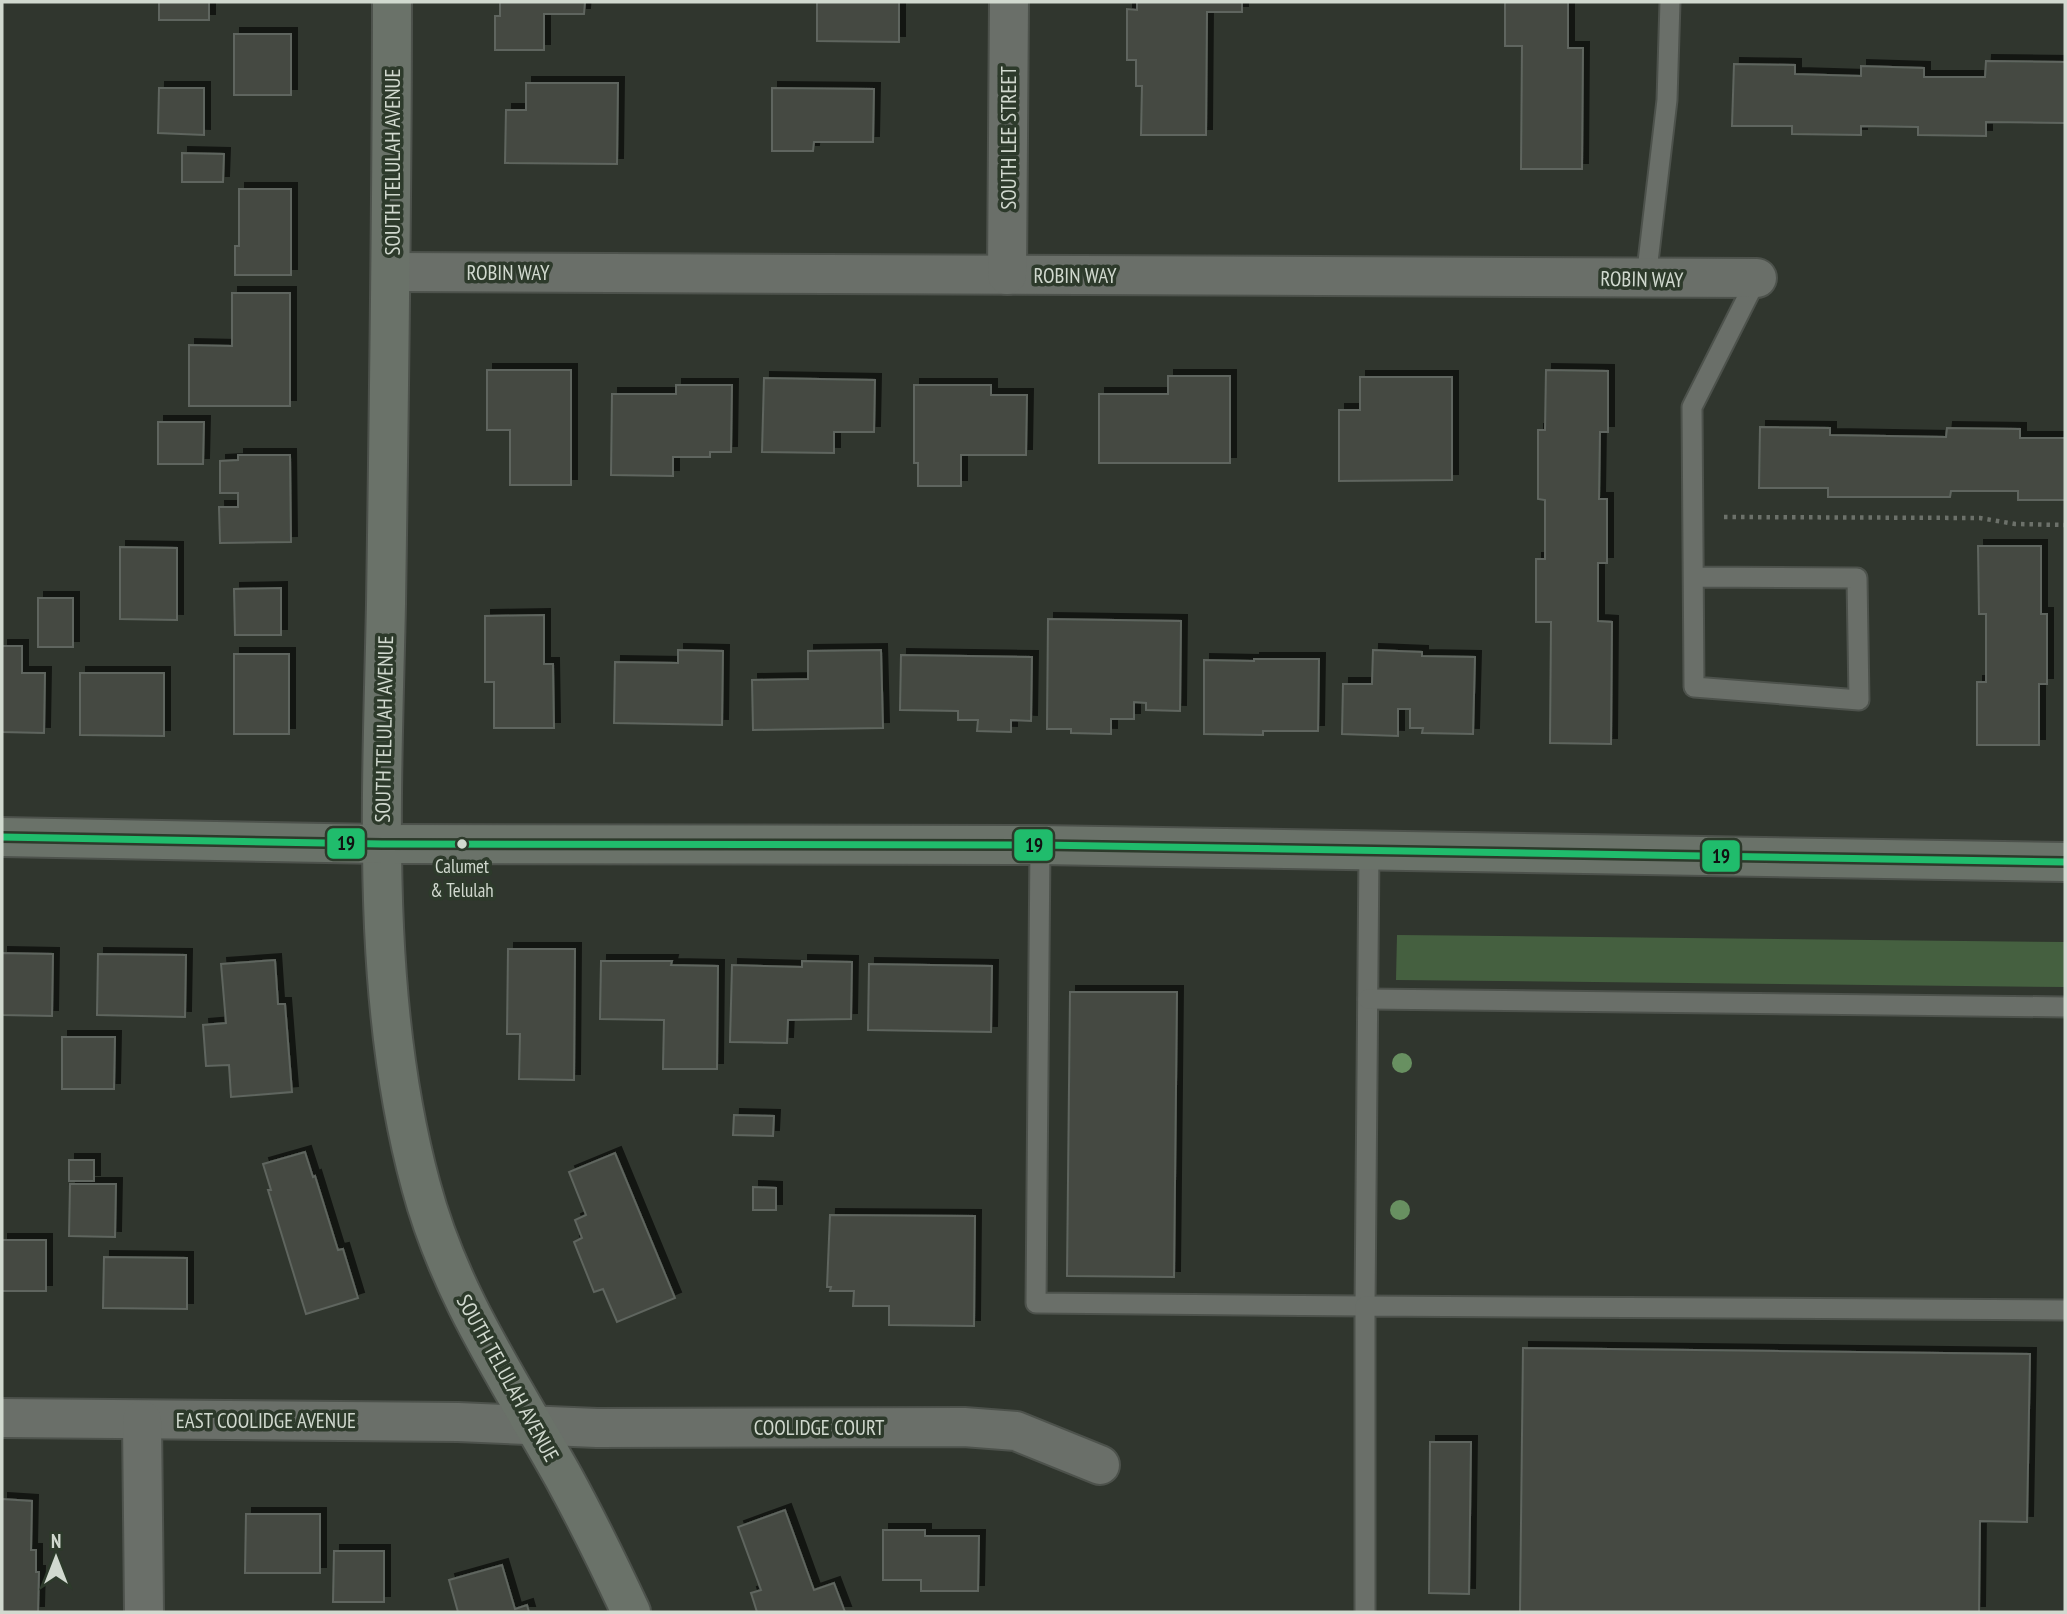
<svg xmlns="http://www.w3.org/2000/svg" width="2067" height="1614" font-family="'PT Sans Narrow',sans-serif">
<defs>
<filter id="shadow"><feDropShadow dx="6" dy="-6" stdDeviation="0" flood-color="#0009"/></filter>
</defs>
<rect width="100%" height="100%" fill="#30362e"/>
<polygon fill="#456040" points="1397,935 2065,942 2065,987 1396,980"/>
<g fill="#444a43" stroke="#5f655e" stroke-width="2" filter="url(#shadow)">
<rect x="159" y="2" width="50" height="18"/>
<polygon points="500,2 585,2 584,14 544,14 544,50 495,50 495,16 500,16"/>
<polygon points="817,2 899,2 899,42 817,41"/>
<polygon points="1137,2 1242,2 1242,12 1207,12 1206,135 1141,135 1142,86 1136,86 1136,60 1127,60 1127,9 1137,10"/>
<polygon points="1505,2 1568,2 1568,48 1583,48 1582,169 1521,169 1522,46 1505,46"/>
<rect x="234" y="34" width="57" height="61"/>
<polygon points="1986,61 2065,62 2065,123 1986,122 1986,136 1918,135 1918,127 1861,126 1861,135 1792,134 1792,126 1732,126 1734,64 1795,65 1795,74 1861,76 1861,66 1924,68 1924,77 1985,77"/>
<polygon points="526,83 618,83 617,164 505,163 506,110 526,110"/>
<polygon points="159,88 204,88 204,135 158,133"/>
<polygon points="772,88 874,89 873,142 814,142 813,151 772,151"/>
<polygon points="182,153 224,154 223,182 182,182"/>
<polygon points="239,189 291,189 291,275 235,275 235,246 239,246"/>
<polygon points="232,293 290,293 290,406 189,406 189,345 232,346"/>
<polygon points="487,370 571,370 571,485 510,485 510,430 487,430"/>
<polygon points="1546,370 1608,371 1608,432 1600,432 1599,499 1607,499 1607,563 1598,563 1598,621 1612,622 1611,744 1550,743 1551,622 1536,622 1536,559 1545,559 1545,500 1538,499 1538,430 1545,430"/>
<polygon points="1168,376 1230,376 1230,463 1099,463 1099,394 1168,394"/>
<polygon points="1360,377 1452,377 1452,480 1339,481 1339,410 1360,410"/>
<polygon points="764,378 875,380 874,432 834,432 834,453 762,452"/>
<polygon points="676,385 732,385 731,452 710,452 710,457 673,457 673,476 611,475 612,394 676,394"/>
<polygon points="914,385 991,385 991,395 1027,395 1026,455 961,455 961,486 918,486 918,463 914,463"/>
<polygon points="158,422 204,422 203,464 158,464"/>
<polygon points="1760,427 1830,428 1830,435 1946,437 1947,428 2020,429 2020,438 2065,438 2065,500 2018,500 2018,491 1951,491 1950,497 1828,497 1828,488 1759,488"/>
<polygon points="238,455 290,455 291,542 220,543 219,507 238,507 238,493 220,493 220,461 238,460"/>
<polygon points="1978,546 2041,546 2041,614 2047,614 2047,684 2039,684 2039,745 1977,745 1977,682 1986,682 1986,614 1979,614"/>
<polygon points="120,547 177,548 177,620 120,619"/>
<polygon points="281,588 281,635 235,635 234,589"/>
<rect x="38" y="598" width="35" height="49"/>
<polygon points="544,615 544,664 553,664 554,728 494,728 494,682 485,682 485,616"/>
<polygon points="1048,619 1181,621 1180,711 1146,710 1146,703 1134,702 1134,719 1111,719 1111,734 1071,733 1071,729 1047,729"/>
<polygon points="2,646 22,646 22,673 45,673 44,733 2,732"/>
<polygon points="678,650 723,651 722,725 614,723 615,662 678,663"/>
<polygon points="881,650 883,728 753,730 752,680 808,679 808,651"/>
<polygon points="1373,650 1422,652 1422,656 1475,657 1473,734 1422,733 1423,728 1410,728 1410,709 1398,709 1398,736 1342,734 1343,684 1372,684"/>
<rect x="234" y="654" width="55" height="80"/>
<polygon points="901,655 1032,657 1031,721 1011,720 1011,732 977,731 978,720 958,720 958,711 900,710"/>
<polygon points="1254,659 1319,659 1318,731 1263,731 1263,735 1204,734 1204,660 1254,661"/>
<polygon points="80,673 164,673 164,736 80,735"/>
<polygon points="508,949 575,949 574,1080 519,1079 520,1034 507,1034"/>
<polygon points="2,953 53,954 52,1016 2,1015"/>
<polygon points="98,954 186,955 185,1017 97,1015"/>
<polygon points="275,960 278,1004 285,1004 292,1092 231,1097 229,1065 206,1066 203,1025 226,1023 221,964"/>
<polygon points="601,961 672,961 671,965 718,966 717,1069 663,1069 664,1020 600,1019"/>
<polygon points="802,961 852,962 851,1019 788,1020 787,1043 730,1042 732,965 802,967"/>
<polygon points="869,964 992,966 991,1032 868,1030"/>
<polygon points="1070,992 1177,992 1174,1277 1067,1276"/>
<polygon points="62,1037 115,1037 114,1089 62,1089"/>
<polygon points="734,1115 774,1116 773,1136 733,1135"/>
<polygon points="305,1152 313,1177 315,1176 338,1250 343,1249 358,1298 306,1314 268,1190 271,1190 263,1164"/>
<polygon points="615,1153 675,1298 617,1322 603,1289 594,1292 574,1242 582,1238 575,1220 586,1215 569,1172"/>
<rect x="69" y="1160" width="25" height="21"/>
<polygon points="70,1184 116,1184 115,1237 69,1236"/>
<polygon points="753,1187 776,1188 776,1210 753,1210"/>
<polygon points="830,1215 975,1216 974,1326 889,1325 889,1306 853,1306 854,1291 830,1291 831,1287 827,1287"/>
<rect x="2" y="1240" width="44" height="51"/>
<polygon points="104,1257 187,1258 187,1309 103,1308"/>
<polygon points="1523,1348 2030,1354 2027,1522 1980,1521 1979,1612 1520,1612"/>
<polygon points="1430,1442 1471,1442 1469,1594 1429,1593"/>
<polygon points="2,1499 32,1501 31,1550 36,1550 36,1572 39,1572 38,1612 2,1612"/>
<polygon points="785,1510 814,1590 834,1583 845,1612 757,1612 751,1593 761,1590 738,1527"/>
<polygon points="246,1514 320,1514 320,1573 245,1573"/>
<polygon points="883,1530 925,1530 925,1536 979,1536 978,1591 921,1591 921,1580 883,1580"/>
<polygon points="334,1551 384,1551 384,1602 333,1602"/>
<polygon points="502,1565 515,1609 527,1605 529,1612 458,1612 449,1580"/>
</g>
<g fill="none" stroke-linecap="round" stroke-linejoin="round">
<g stroke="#4d524c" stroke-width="23">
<g id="lane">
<polyline points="1646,279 1667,100 1670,2"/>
<polyline points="1694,577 1857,578 1859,700 1694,687 1692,407 1757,278"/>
<polyline points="1040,845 1036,1303 1365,1306 1369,850"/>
<polyline points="1368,999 2065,1007"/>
<polyline points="1365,1612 1365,1306 2065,1310"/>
</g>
</g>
<g stroke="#4d524c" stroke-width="42">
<g id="street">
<polyline points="392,272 1757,278"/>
<polyline points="1007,275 1009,2"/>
<polyline points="2,1418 458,1422 597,1428 964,1427 1016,1431 1100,1465"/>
<polyline points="142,1420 144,1612"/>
</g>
</g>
<g stroke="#4d524c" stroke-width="42">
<g id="secondary">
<path d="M392 2C392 202 389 403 386 604 382 796 370 999 421 1186 450 1295 510 1381 564 1478 588 1522 610 1567 631 1612"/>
<polyline points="2,837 382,844 1040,845 2065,862"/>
</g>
</g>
<polyline stroke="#6c716a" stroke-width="4.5" stroke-dasharray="3.5 5" stroke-linecap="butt" points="1724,517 1980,518 2015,524 2065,525"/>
<use href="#lane" stroke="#6a6f69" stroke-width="19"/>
<use href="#street" stroke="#6a6f69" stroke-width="38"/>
<use href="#secondary" stroke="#6a7269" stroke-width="38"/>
<g stroke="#2d3a2b" stroke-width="12">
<polyline id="bus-1" points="2,837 382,844 1040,845 2065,862"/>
</g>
<use href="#bus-1" stroke="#20bc6c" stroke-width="7"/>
</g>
<g fill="#689061">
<circle cx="1402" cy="1063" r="10"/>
<circle cx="1400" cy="1210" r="10"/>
</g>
<circle fill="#d1d9cf" stroke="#2d3a2b" stroke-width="2.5" cx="462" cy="844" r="6"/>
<g text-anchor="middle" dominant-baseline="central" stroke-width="7" stroke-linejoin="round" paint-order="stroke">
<g font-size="19" fill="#d1d9cf" stroke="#2d3a2b">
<text x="462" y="866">Calumet<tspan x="462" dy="24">&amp; Telulah</tspan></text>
</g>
<g font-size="21" fill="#d1d9cf" stroke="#2d3a2b">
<text transform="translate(1008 138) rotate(-90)">SOUTH LEE STREET</text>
<text transform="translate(392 162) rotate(-90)">SOUTH TELULAH AVENUE</text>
<text x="508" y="272">ROBIN WAY</text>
<text x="1075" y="275">ROBIN WAY</text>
<text transform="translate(1642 279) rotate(1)">ROBIN WAY</text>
<text transform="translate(384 729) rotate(-89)">SOUTH TELULAH AVENUE</text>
<text transform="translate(508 1378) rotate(61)">SOUTH TELULAH AVENUE</text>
<text x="266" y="1420">EAST COOLIDGE AVENUE</text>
<text x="819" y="1427">COOLIDGE COURT</text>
</g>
</g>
<g stroke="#2d3a2b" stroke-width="2.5">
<rect x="326" y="827" width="40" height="33" rx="7" fill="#20bc6c"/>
<rect x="1013" y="828" width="41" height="34" rx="7" fill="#20bc6c"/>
<rect x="1701" y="839" width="40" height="34" rx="7" fill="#20bc6c"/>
</g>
<g font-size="19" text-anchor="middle" font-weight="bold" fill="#111">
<text x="346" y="850">19</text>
<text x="1034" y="852">19</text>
<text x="1721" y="863">19</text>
</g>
<rect width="2067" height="1614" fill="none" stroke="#d1d9cf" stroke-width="7"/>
<g transform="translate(56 1558)" stroke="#2d3a2b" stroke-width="5" paint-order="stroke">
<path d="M0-5L12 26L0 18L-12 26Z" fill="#d1d9cf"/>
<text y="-10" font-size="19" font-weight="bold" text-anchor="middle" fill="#d1d9cf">N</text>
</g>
</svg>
